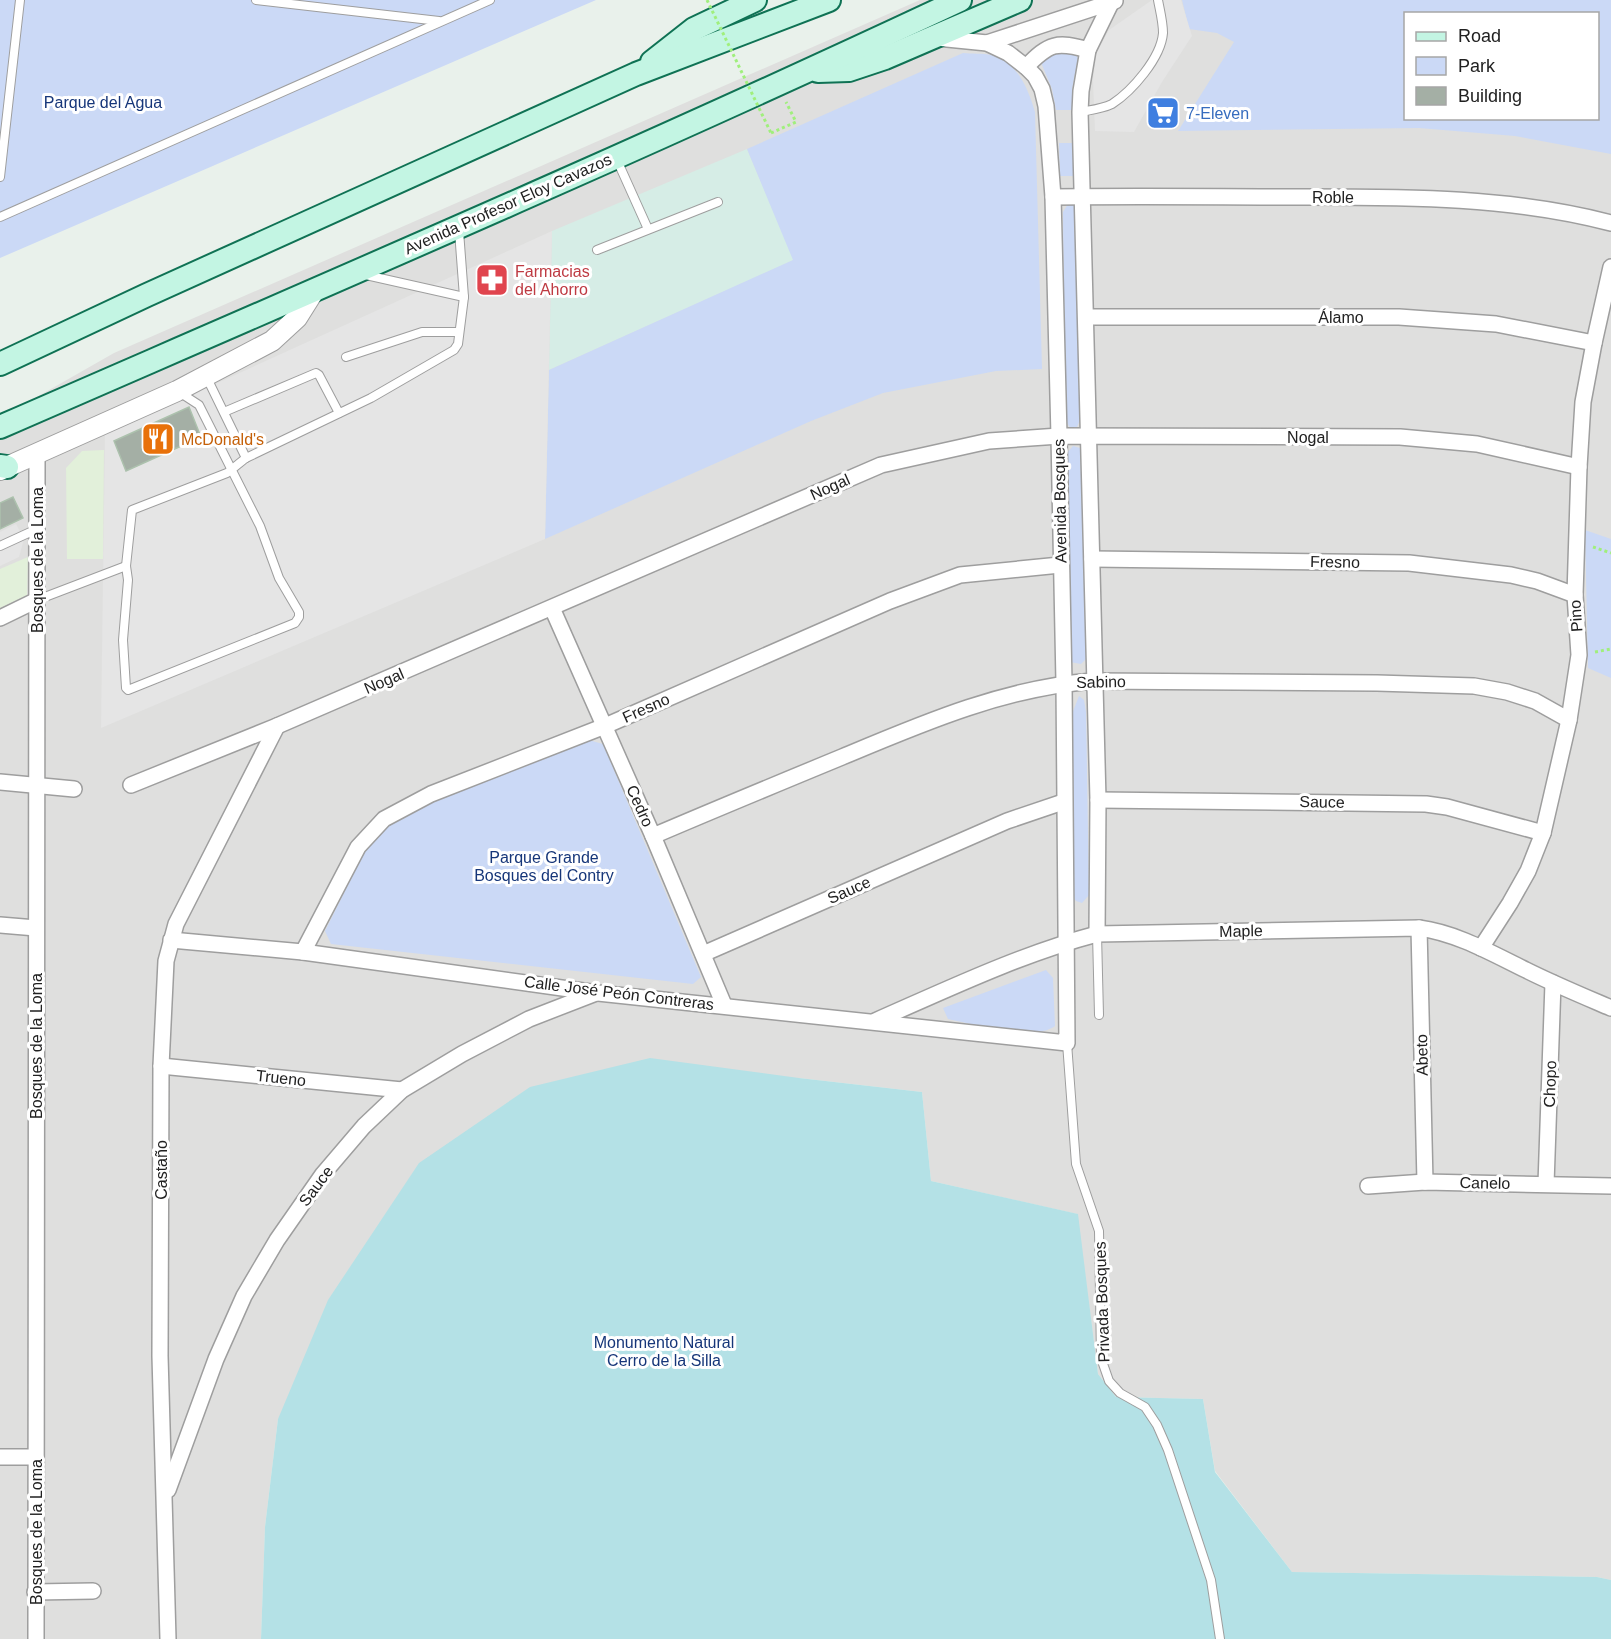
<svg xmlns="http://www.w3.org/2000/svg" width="1611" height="1639" font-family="Helvetica,sans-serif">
<rect width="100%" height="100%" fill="#e9f1eb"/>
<path fill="#dfdfde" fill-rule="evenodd" d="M920 0H1611V1580L1597 1577 1292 1572 1215 1471 1203 1399 1116 1397 1098 1374 1077 1214 931 1181 922 1092 799 1078 278 1419 265 1527 261 1639H0V418L114 353ZM1406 14H1598V118H1406Z"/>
<g fill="#e2f0da">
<polygon points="104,450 103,559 67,559 66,468 82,451"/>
<polygon points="28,557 27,595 0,608 0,569"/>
</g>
<polygon fill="#d6ede6" points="747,149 794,260 549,370 552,231"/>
<polygon fill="#b4e1e6" points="650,1058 799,1078 922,1092 931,1181 1078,1214 1098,1374 1116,1397 1203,1399 1215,1472 1292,1572 1597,1577 1611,1580 1611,1639 261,1639 265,1527 278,1419 328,1300 419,1163 530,1087"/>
<g fill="#cbd9f6" fill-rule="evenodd">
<polygon points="0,0 596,0 0,258"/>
<path d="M1182 0H1611V154L1515 136 1419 128 1178 131 1234 42 1217 33 1189 29ZM1406 14H1598V118H1406Z"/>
<polygon points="1053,49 1075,53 1078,58 1072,89 1073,110 1056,110 1052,89 1040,60"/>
<path d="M963 53C972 54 982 53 991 55 1018 62 1028 89 1035 112L1042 369 996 371 883 393 811 421 545 539 549 370 793 260 747 149Z"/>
<polygon points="1059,143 1073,143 1074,176 1060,176"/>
<polygon points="1068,204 1073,204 1076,208 1080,420 1077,427 1071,429 1065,420 1063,212"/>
<polygon points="1073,446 1080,448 1087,658 1081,664 1070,662 1067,453"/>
<polygon points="1585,530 1611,539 1611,678 1588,668"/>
<polygon points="1079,696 1084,700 1086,712 1089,895 1082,903 1076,901 1072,895 1072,714"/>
<polygon points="585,739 603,744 701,977 693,984 331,944 325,931 364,853 392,823 425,806"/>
<path d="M1046 970 1053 978 1055 1026C1033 1042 974 1024 948 1019L943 1008Z"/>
</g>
<g fill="#e5e5e5">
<polygon points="1152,0 1181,0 1192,36 1162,82 1134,132 1095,131 1093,81 1096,53 1109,30"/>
<polygon points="552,231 545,539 101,728 105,434"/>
<polygon points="16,524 24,539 19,557 0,566 0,532"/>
</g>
<g fill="#a4afa5" stroke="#acc1ad" stroke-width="1.5">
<polygon points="189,407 201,437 126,471 114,441"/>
<polygon points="13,497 23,518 0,529 0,503"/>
</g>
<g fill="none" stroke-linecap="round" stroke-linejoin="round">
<g stroke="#9e9e9e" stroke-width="10">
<g id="service">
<polyline points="256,0 439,21"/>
<path d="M1080 112C1090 110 1102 109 1112 104 1132 91 1161 58 1163 33 1163 22 1160 11 1158 0"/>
<polyline points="617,160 648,229"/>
<polyline points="0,177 20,0"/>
<polyline points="0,217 490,0"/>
<polyline points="597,250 718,202"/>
<polyline points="366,275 464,297"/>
<polyline points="346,357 422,332 458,332"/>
<polyline points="206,376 246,458"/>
<path d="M179 392 199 405 260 526 279 578 299 612V617L295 623 128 690 126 688 123 640 128 580 126 566 132 510 227 473C233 469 239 463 246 458L371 398 454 350 458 344 464 297 459 231"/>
<polyline points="224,412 316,373 319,375 339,413"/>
<polyline points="0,546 37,529"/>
<polyline points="37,600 126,566"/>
<polyline points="1097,934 1099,1015"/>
<polyline points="1067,1043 1076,1164 1099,1231 1101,1358 1109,1381 1120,1393 1145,1407 1157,1425 1168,1450 1211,1580 1220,1639"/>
</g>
</g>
<g stroke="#9e9e9e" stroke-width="18">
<g id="minor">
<polyline points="987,43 1115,1"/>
<path d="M1026 67C1049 43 1057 41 1088 50"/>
<path d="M1053 197C1138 196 1223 197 1308 197 1408 197 1513 197 1611 223"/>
<polyline points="1086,317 1399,317 1496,324 1594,343"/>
<polyline points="1092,559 1409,563 1511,575 1537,581 1575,595"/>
<polyline points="552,608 653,836 724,1005"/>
<polyline points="0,618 37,600"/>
<polyline points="0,782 74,789"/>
<polyline points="131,785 277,726 881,465 989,441 1059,436 1400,437 1477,444 1579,467"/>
<polyline points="1098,800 1426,804 1447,807 1543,833"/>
<path d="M653 836C716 809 779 783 842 757 923 723 1004 688 1093 681L1377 683 1474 686 1507 692 1535 701 1569 720"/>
<polyline points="0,925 36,928"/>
<polyline points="1419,928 1425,1182"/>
<polyline points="1097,934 1098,800 1080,112 1081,91 1088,50 1111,3"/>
<polyline points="171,940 303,952 598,993 1067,1043 1064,683 1059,436 1053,197 1046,106 1042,89 1035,76 1026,67 1008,53 987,43 937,38"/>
<polyline points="1481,948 1510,903 1528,871 1543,833 1569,720 1579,655 1575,595 1579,467 1583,402 1594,343 1611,267"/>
<polyline points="303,952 358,847 384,819 431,794 605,726 890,601 960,575 1060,565"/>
<polyline points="703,954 1007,821 1063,802"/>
<path d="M875 1021C948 989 1021 954 1097 934L1419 928C1457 933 1493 954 1526 970 1554 984 1583 996 1611 1008"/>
<polyline points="161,1066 402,1090"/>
<polyline points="1546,1184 1553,983"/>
<polyline points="1368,1186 1425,1182 1611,1186"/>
<polyline points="0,1457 36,1457"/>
<polyline points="168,1490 216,1359 244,1296 277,1240 323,1174 364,1126 402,1090 462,1054 529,1019 596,993"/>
<polyline points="35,1592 93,1591"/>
<polyline points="36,1639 37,453"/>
<polyline points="168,1639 160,1356 161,1066 166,961 176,924 277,726"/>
</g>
</g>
<g stroke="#9e9e9e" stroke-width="22">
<polyline id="tertiary" points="0,470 177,391 272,341 297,318 314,291"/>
</g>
<g stroke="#0f7254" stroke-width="26">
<g id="secondary">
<polyline points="652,62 694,29 755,0"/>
<polyline points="818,71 849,70 885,58 1020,0"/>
<polyline points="0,364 147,295 636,74 829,0"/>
<path d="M0 427C321 287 643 149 960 0"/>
<polyline points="0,466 7,467"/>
</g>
</g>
<g stroke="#a0ef7c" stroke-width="3" stroke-dasharray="3 3" stroke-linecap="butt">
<polyline points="771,133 796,122 786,102"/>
<polyline points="1593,547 1611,553"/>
<polyline points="1595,652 1611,649"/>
</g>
<use href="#service" stroke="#fff" stroke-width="8"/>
<use href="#minor" stroke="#fff" stroke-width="15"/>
<use href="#tertiary" stroke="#fff" stroke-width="20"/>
<use href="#secondary" stroke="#c3f5e3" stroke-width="22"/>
<polyline stroke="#a0ef7c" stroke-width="3" stroke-dasharray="3 3" stroke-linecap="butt" points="707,0 771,133"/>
</g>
<defs>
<g id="supermarket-square" transform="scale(1.725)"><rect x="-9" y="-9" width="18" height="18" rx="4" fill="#3f7fe0" stroke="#fff"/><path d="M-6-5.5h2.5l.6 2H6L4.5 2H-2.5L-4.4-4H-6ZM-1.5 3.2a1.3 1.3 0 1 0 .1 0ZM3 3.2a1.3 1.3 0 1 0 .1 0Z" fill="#fff"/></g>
<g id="pharmacy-square" transform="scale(1.725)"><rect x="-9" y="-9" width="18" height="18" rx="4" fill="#e0444e" stroke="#fff"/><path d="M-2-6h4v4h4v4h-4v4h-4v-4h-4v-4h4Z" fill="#fff"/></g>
<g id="restaurant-square" transform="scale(1.725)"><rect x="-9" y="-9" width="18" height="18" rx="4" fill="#e8710a" stroke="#fff"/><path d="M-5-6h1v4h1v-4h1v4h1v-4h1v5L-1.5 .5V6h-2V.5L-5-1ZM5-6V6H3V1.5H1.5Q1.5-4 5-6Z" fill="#fff"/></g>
</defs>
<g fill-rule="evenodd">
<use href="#supermarket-square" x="1163" y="113"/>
<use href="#pharmacy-square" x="492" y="280"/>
<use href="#restaurant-square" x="158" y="439"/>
</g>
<g text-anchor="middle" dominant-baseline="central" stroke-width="6" stroke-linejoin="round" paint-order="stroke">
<g font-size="16" fill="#163679" stroke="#fff">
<text x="103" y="102">Parque del Agua</text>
<text x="544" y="857">Parque Grande<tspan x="544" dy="18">Bosques del Contry</tspan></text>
<text x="664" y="1342">Monumento Natural<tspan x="664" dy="18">Cerro de la Silla</tspan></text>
</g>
<g font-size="16" fill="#366cbe" stroke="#fff" text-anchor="start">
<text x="1186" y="113">7-Eleven</text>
</g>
<g font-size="16" fill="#212121" stroke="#fff">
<text x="1333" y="197">Roble</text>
<text transform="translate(508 204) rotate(-24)">Avenida Profesor Eloy Cavazos</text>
<text x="1341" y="317">Álamo</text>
<text x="1308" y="437">Nogal</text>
<text transform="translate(830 487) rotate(-24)">Nogal</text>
<text transform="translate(1060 501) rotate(-91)">Avenida Bosques</text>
<text transform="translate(37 560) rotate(-90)">Bosques de la Loma</text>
<text transform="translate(1335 562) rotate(1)">Fresno</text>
<text transform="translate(1576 616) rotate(-94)">Pino</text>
<text transform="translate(384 681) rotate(-23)">Nogal</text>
<text transform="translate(1101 682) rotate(-1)">Sabino</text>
<text transform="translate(646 708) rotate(-24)">Fresno</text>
<text transform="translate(1322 802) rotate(1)">Sauce</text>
<text transform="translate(640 806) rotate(66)">Cedro</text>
<text transform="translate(849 890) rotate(-24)">Sauce</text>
<text transform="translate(1241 931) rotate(-1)">Maple</text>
<text transform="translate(619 993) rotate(7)">Calle José Peón Contreras</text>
<text transform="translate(36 1046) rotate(-90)">Bosques de la Loma</text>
<text transform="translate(1422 1055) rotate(-91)">Abeto</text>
<text transform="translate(281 1078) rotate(6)">Trueno</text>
<text transform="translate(1550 1084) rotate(-88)">Chopo</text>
<text transform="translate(161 1170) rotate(-90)">Castaño</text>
<text transform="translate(1485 1183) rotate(1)">Canelo</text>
<text transform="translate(316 1186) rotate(-53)">Sauce</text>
<text transform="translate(1102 1302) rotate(-92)">Privada Bosques</text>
<text transform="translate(36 1532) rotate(-90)">Bosques de la Loma</text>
</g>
<g font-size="16" fill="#be3a42" stroke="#fff" text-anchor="start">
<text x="515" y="271">Farmacias<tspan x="515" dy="18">del Ahorro</tspan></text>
</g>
<g font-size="16" fill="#c56008" stroke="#fff" text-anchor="start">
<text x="181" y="439">McDonald's</text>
</g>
</g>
<rect x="1404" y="12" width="195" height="108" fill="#ffffff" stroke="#a6a6a6" stroke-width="1.5"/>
<rect x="1416" y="32" width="30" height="9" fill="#c3f5e3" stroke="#a6a6a6" stroke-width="1.5"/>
<text x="1458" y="42" font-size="18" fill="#212121">Road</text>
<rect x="1416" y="57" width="30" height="18" fill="#cbd9f6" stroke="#a6a6a6" stroke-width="1.5"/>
<text x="1458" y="72" font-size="18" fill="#212121">Park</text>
<rect x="1416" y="87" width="30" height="18" fill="#a4afa5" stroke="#a6a6a6" stroke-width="1.5"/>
<text x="1458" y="102" font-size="18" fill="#212121">Building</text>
</svg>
